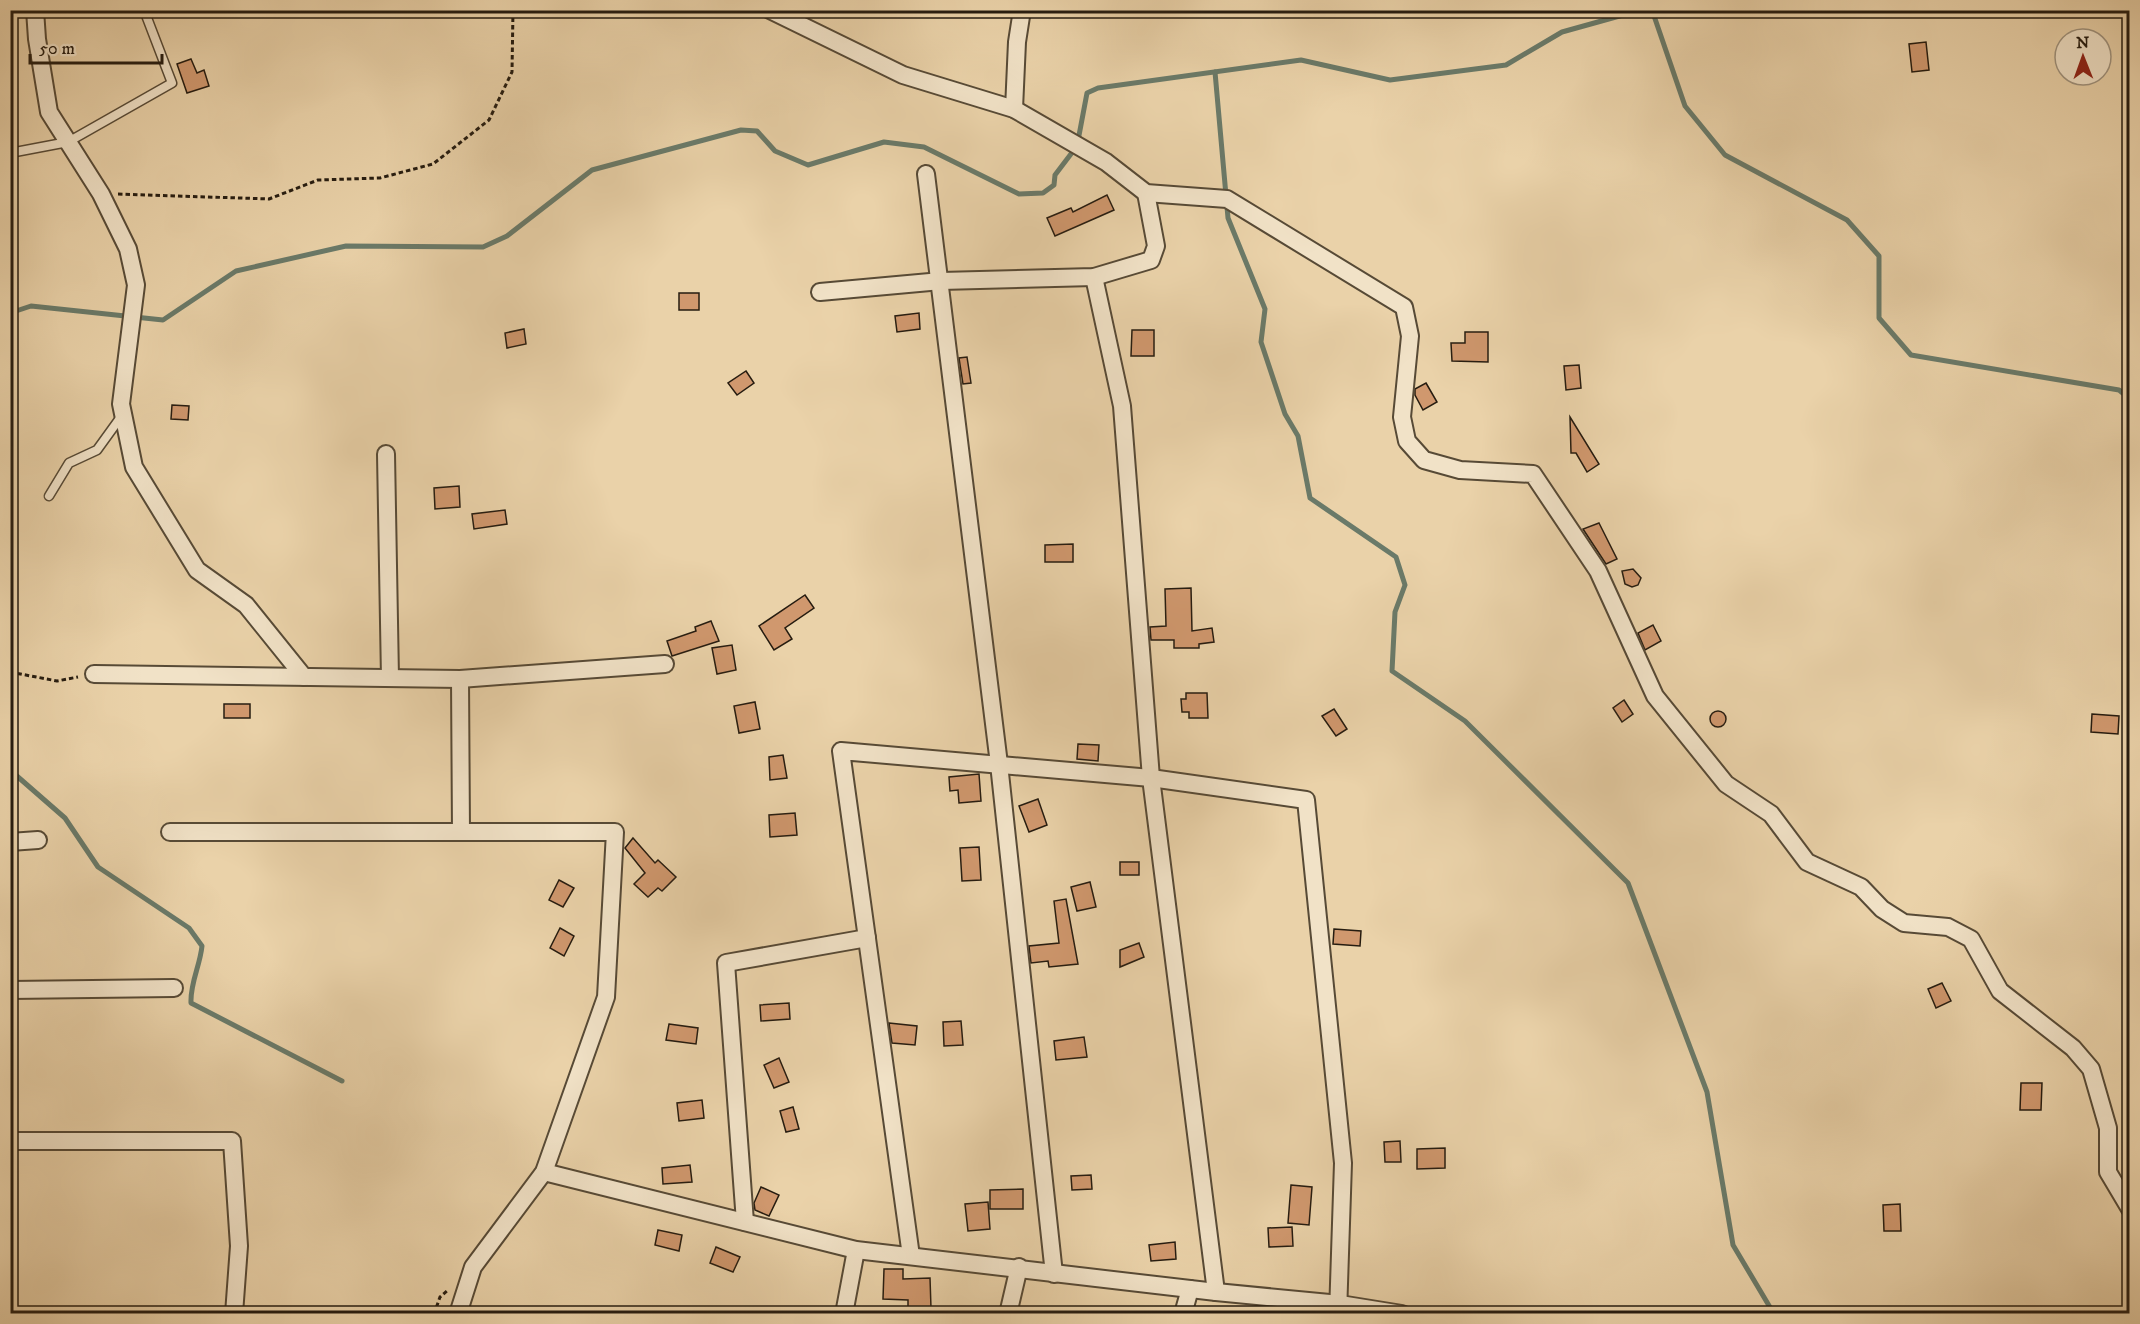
<svg xmlns="http://www.w3.org/2000/svg" width="2140" height="1324" font-family="'IM FELL DW Pica',serif">
<rect width="100%" height="100%" fill="#ead2a9"/>
<filter id="stains"><feTurbulence type="fractalNoise" baseFrequency=".00333" numOctaves="4"/><feColorMatrix values="0 0 0 0 .2 0 0 0 0 .09 0 0 0 0 .02 0 0 0 .5 -.17"/></filter>
<radialGradient id="worn" r=".72"><stop offset=".6" stop-color="#630" stop-opacity="0"/><stop offset="1" stop-color="#630" stop-opacity=".3"/></radialGradient>
<g fill="none" stroke-linecap="round" stroke-linejoin="round">
<g stroke="#6a7a69" stroke-width="5">
<polyline points="1652,10 1685,106 1725,155 1847,220 1879,256 1879,318 1911,355 2119,390 2130,399"/>
<polyline points="1215,72 1228,218 1265,309 1261,342 1285,414 1298,436 1310,498 1396,557 1405,585 1395,612 1392,671 1465,721 1628,883 1707,1092 1733,1245 1774,1314"/>
<polyline points="10,313 31,306 163,320 236,271 346,246 483,247 507,236 592,170 741,130 757,131 775,151 808,165 884,142 924,147 1019,194 1043,193 1054,185 1055,175 1077,146 1087,93 1098,88 1301,60 1390,80 1506,65 1562,32 1641,10"/>
<path d="M10 770 65 818 98 867 189 928 202 946C200 966 190 983 191 1003L342 1081"/>
</g>
</g>
<g fill="#d0986e" stroke="#261c10" stroke-width="1.5">
<polygon points="1926,42 1929,70 1912,72 1909,44"/>
<polygon points="191,59 197,73 204,70 209,86 187,93 177,64"/>
<polygon points="1107,195 1114,210 1055,236 1047,218 1071,208 1073,212"/>
<rect x="679" y="293" width="20" height="17"/>
<polygon points="919,313 920,329 897,332 895,316"/>
<polygon points="524,329 526,344 507,348 505,333"/>
<polygon points="1132,330 1154,330 1154,356 1131,356"/>
<polygon points="1465,332 1488,332 1488,362 1452,361 1451,343 1465,343"/>
<polygon points="967,357 971,383 963,384 959,358"/>
<polygon points="1579,365 1581,388 1566,390 1564,366"/>
<polygon points="746,371 754,383 737,395 728,383"/>
<polygon points="1426,383 1437,402 1423,410 1415,395 1415,389"/>
<polygon points="172,405 189,406 188,420 171,419"/>
<polygon points="1570,417 1599,464 1587,472 1576,453 1571,453"/>
<polygon points="459,486 460,507 435,509 434,488"/>
<polygon points="505,510 507,524 474,529 472,514"/>
<polygon points="1599,523 1617,559 1606,564 1583,529"/>
<polygon points="1073,544 1073,562 1045,562 1045,545"/>
<polygon points="1633,569 1641,578 1638,585 1632,587 1625,584 1622,571"/>
<polygon points="1191,588 1192,631 1212,628 1214,642 1199,644 1199,648 1174,648 1174,640 1151,640 1150,627 1166,626 1165,589"/>
<polygon points="805,595 814,608 785,628 792,639 774,650 759,626"/>
<polygon points="711,621 719,641 672,656 667,641 696,631 695,627"/>
<polygon points="1653,625 1661,641 1645,650 1638,633"/>
<polygon points="732,645 736,670 717,674 712,648"/>
<polygon points="1186,693 1207,693 1208,718 1189,718 1189,712 1182,712 1181,699 1186,699"/>
<polygon points="1624,700 1633,714 1622,722 1613,708"/>
<polygon points="755,702 760,729 739,733 734,706"/>
<rect x="224" y="704" width="26" height="14"/>
<polygon points="1334,709 1347,729 1336,736 1322,716"/>
<circle cx="1718" cy="719" r="8"/>
<polygon points="2092,714 2119,716 2118,734 2091,732"/>
<polygon points="1078,744 1099,745 1098,761 1077,759"/>
<polygon points="783,755 787,778 770,780 769,757"/>
<polygon points="979,774 981,801 959,803 958,790 950,791 949,777"/>
<polygon points="1038,799 1047,825 1029,832 1019,806"/>
<polygon points="795,813 797,835 770,837 769,815"/>
<polygon points="633,838 655,863 658,860 676,877 662,891 658,888 648,897 634,884 645,873 625,848"/>
<polygon points="979,847 981,880 962,881 960,848"/>
<rect x="1120" y="862" width="19" height="13"/>
<polygon points="559,880 574,888 563,907 549,900"/>
<polygon points="1090,882 1096,907 1077,911 1071,887"/>
<polygon points="1066,899 1078,964 1049,967 1048,961 1031,963 1029,946 1059,943 1054,901"/>
<polygon points="560,928 574,936 564,956 550,948"/>
<polygon points="1334,929 1361,931 1360,946 1333,944"/>
<polygon points="1139,943 1144,957 1120,967 1120,950"/>
<polygon points="1942,983 1951,1001 1936,1008 1928,989"/>
<polygon points="789,1003 790,1019 761,1021 760,1005"/>
<polygon points="961,1021 963,1045 944,1046 943,1022"/>
<polygon points="889,1023 917,1026 915,1045 892,1043"/>
<polygon points="669,1024 698,1028 696,1044 666,1040"/>
<polygon points="1084,1037 1087,1057 1056,1060 1054,1041"/>
<polygon points="779,1058 789,1082 774,1088 764,1065"/>
<polygon points="2021,1083 2042,1083 2041,1110 2020,1110"/>
<polygon points="702,1100 704,1118 679,1121 677,1103"/>
<polygon points="793,1107 799,1129 786,1132 780,1111"/>
<polygon points="1400,1141 1401,1162 1385,1162 1384,1142"/>
<polygon points="1445,1148 1445,1168 1417,1169 1417,1149"/>
<polygon points="690,1165 692,1182 663,1184 662,1168"/>
<polygon points="1091,1175 1092,1189 1072,1190 1071,1176"/>
<polygon points="1291,1185 1312,1187 1309,1225 1288,1223"/>
<polygon points="761,1187 779,1195 769,1216 755,1210 754,1203"/>
<polygon points="1023,1189 1023,1209 990,1209 990,1190"/>
<polygon points="988,1202 990,1229 968,1231 965,1204"/>
<polygon points="1900,1204 1901,1231 1884,1231 1883,1205"/>
<polygon points="1292,1227 1293,1246 1269,1247 1268,1228"/>
<polygon points="658,1230 682,1235 679,1251 655,1245"/>
<polygon points="1175,1242 1176,1259 1151,1261 1149,1245"/>
<polygon points="716,1247 740,1257 733,1272 710,1263"/>
<polygon points="884,1269 903,1269 903,1279 930,1278 931,1308 908,1308 908,1300 883,1299"/>
</g>
<g fill="none" stroke-linecap="round" stroke-linejoin="round">
<g stroke="#574a36" stroke-width="11">
<g id="service">
<polyline points="10,153 68,142 172,83 144,10"/>
<polyline points="49,496 69,463 97,450 123,414"/>
</g>
</g>
<g stroke="#574a36" stroke-width="20">
<g id="minor">
<polyline points="35,10 37,39 49,112 101,194 128,249 136,285 121,404 134,467 197,570 246,605 304,677"/>
<polyline points="770,10 903,75 1014,109 1106,162 1146,193 1227,199 1404,307 1410,336 1402,417 1407,441 1424,460 1460,470 1533,474 1598,571 1655,696 1726,784 1771,814 1807,862 1861,887 1882,909 1904,923 1948,927 1971,939 2000,991 2073,1048 2091,1069 2108,1128 2108,1172 2130,1209"/>
<polyline points="1014,109 1017,42 1022,10"/>
<polyline points="926,174 999,764 1054,1274"/>
<polyline points="1094,277 1122,406 1151,778 1216,1292"/>
<polyline points="820,292 941,281 1094,277 1151,260 1156,246 1146,193"/>
<polyline points="386,454 390,678"/>
<polyline points="94,674 460,679 665,664"/>
<polyline points="460,679 461,832"/>
<polyline points="170,832 615,832 606,997 544,1172 473,1267 458,1314"/>
<polyline points="10,842 38,840"/>
<polyline points="10,990 174,988"/>
<polyline points="10,1141 232,1141 239,1246 234,1314"/>
<polyline points="544,1172 856,1250 1216,1292 1340,1304 1402,1314"/>
<polyline points="745,1222 726,963 867,938"/>
<polyline points="911,1256 841,751 1151,778 1306,800 1343,1163 1338,1314"/>
<polyline points="844,1314 856,1250"/>
<polyline points="1008,1314 1019,1267"/>
<polyline points="1183,1314 1190,1289"/>
</g>
</g>
<g stroke="#261c10" stroke-width="3" stroke-dasharray="4.5 3" stroke-linecap="butt">
<polyline points="118,194 269,199 318,180 380,178 433,164 489,120 512,72 513,10"/>
<polyline points="10,672 57,681 78,677"/>
<polyline points="434,1314 440,1297 448,1290"/>
</g>
<use href="#service" stroke="#f1e2c7" stroke-width="8"/>
<use href="#minor" stroke="#f1e2c7" stroke-width="16"/>
</g>
<rect width="2140" height="1324" fill="none" stroke="#ead2a9" stroke-width="36"/>
<rect x="12" y="12" width="2116" height="1300" fill="none" stroke="#261c10" stroke-width="3"/>
<rect x="18" y="18" width="2104" height="1288" fill="none" stroke="#261c10" stroke-width="1.5"/>
<g transform="translate(2083 57) rotate(359)"><circle r="28" fill="#f1e2c7" stroke="#a0937e" stroke-width="1.5"/>
<path d="M0-4.5L10 22L0 15L-10 22Z" fill="#8f2418"/>
<text y="-9" font-size="16" font-weight="bold" text-anchor="middle" fill="#261c10">N</text>
</g>
<path d="M30 54v9h132v-9" fill="none" stroke="#261c10" stroke-width="3"/>
<text x="39" y="54" font-size="18" fill="#261c10" stroke="#f1e2c7" stroke-width="4.5" paint-order="stroke">50 m</text>
<rect width="100%" height="100%" filter="url(#stains)"/>
<rect width="100%" height="100%" fill="url(#worn)"/>
</svg>
